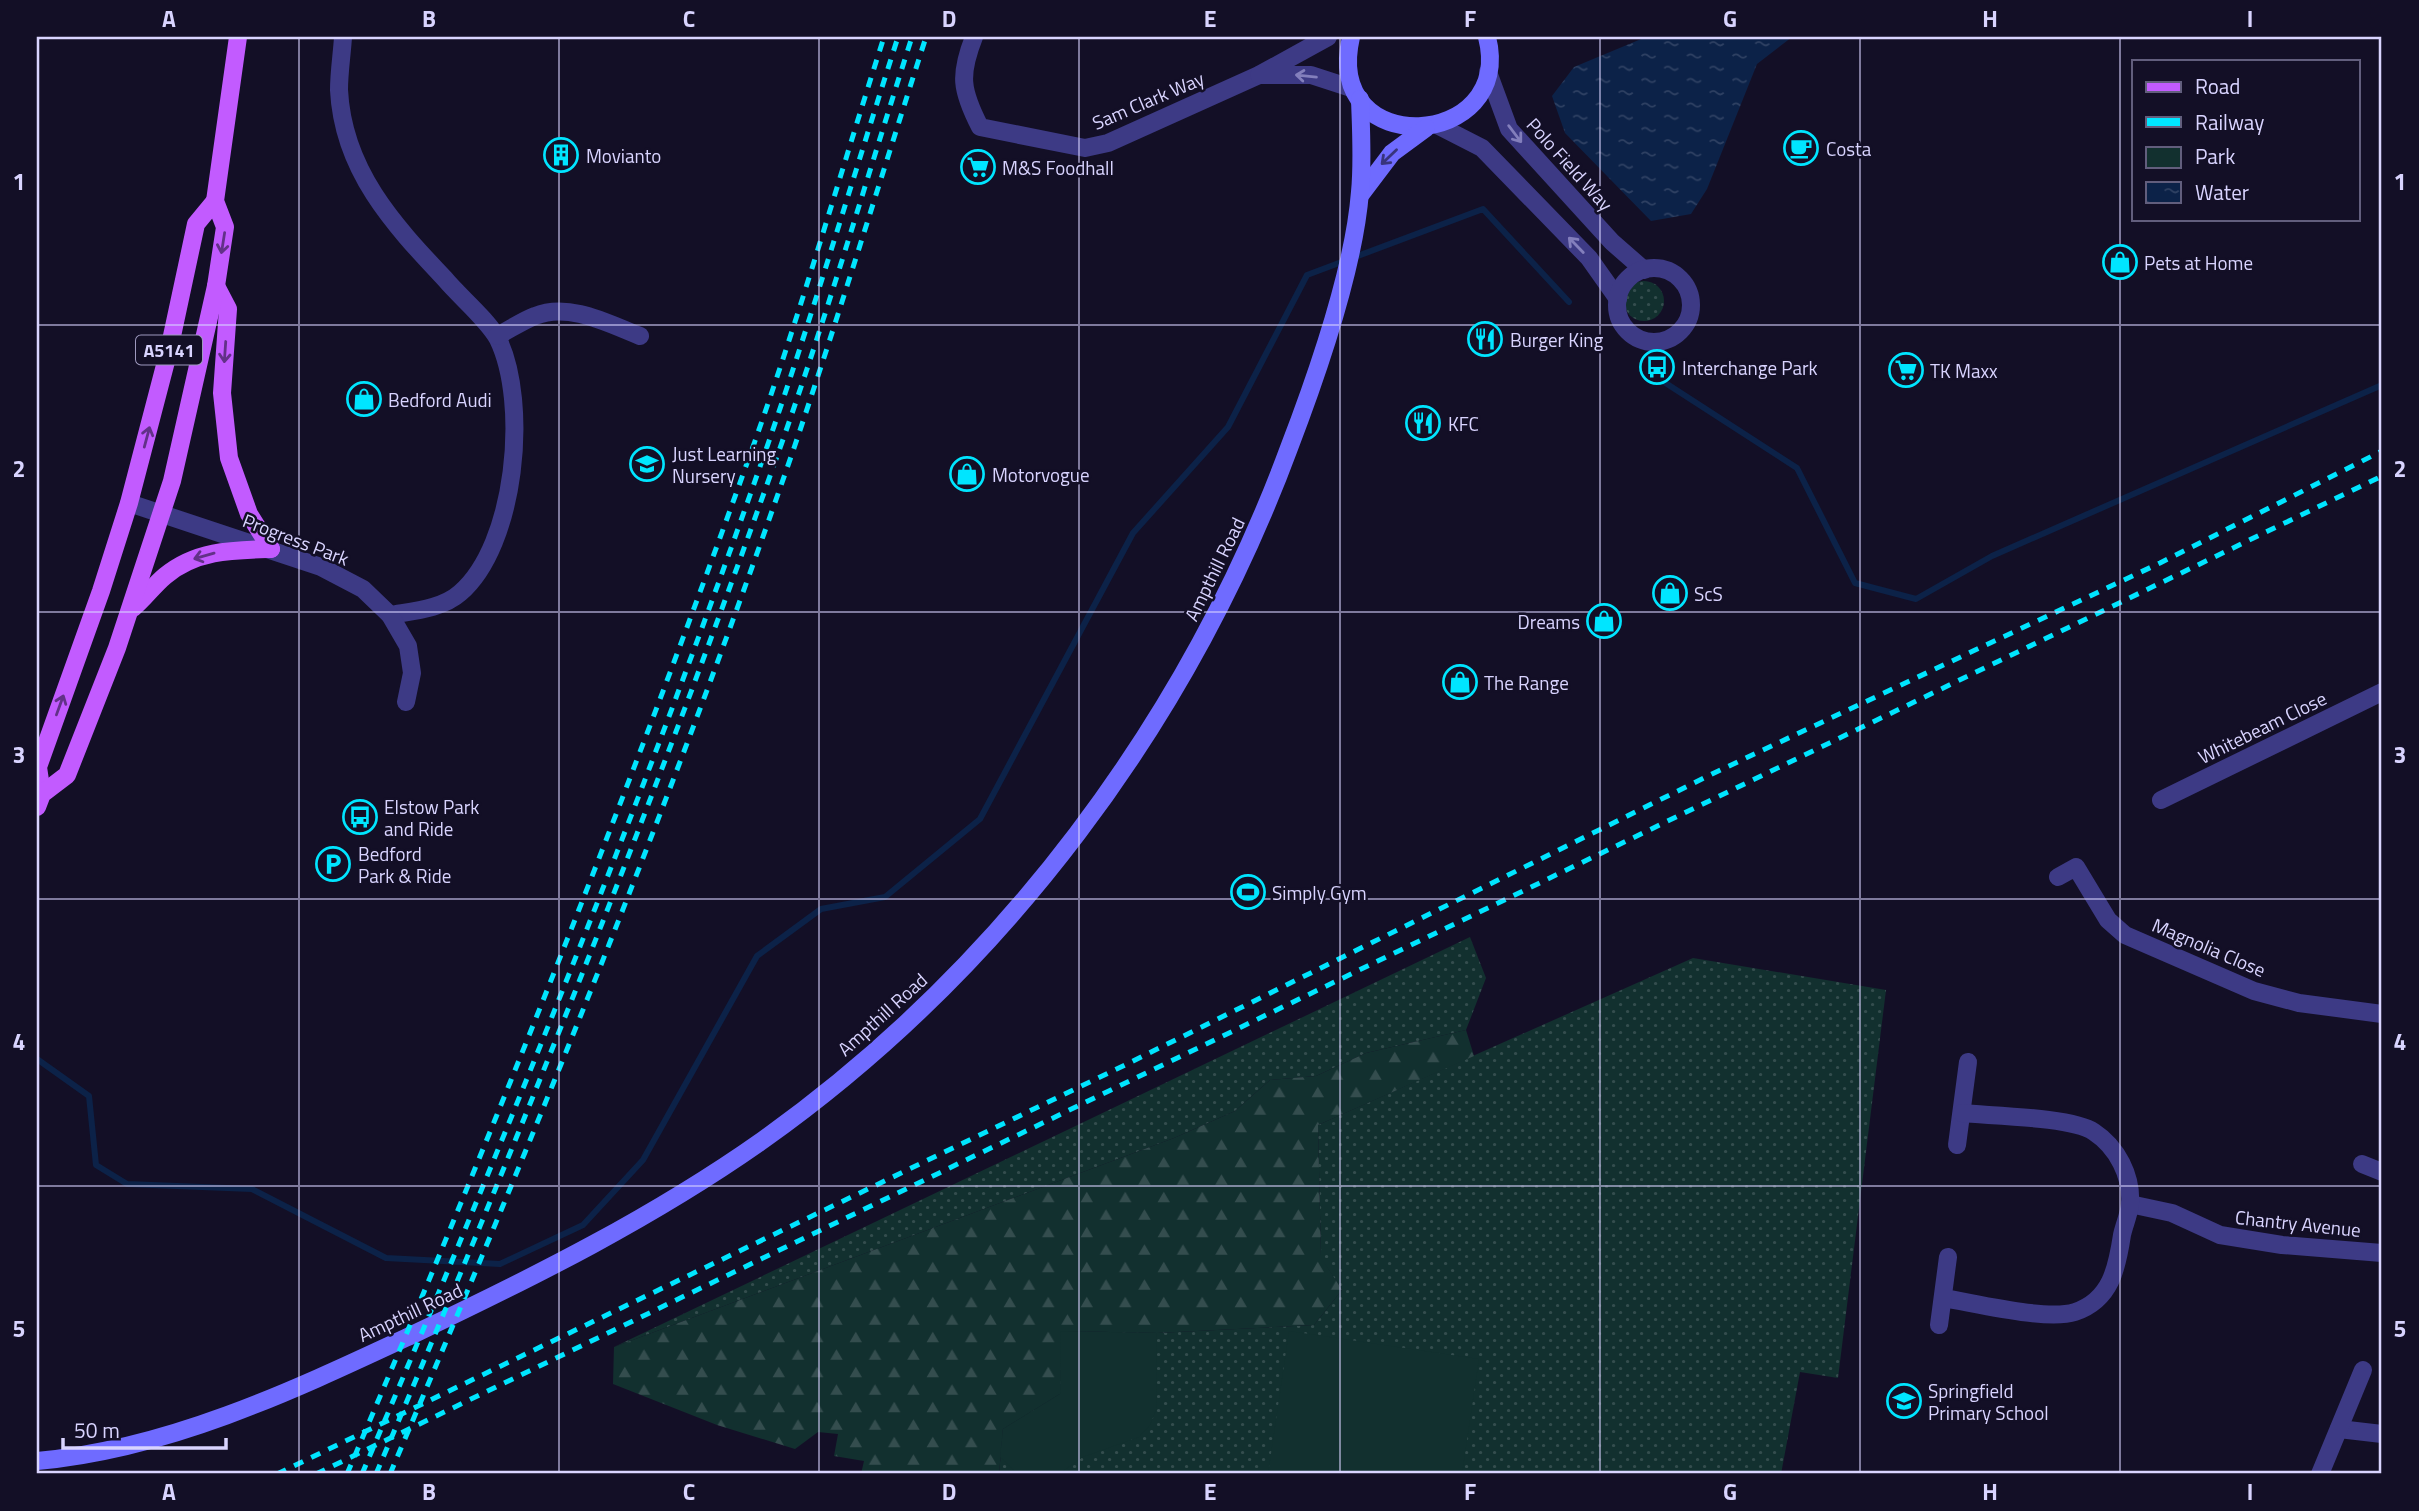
<svg xmlns="http://www.w3.org/2000/svg" width="2419" height="1511" font-family="'Titillium Web',sans-serif">
<defs>
<pattern id="green-dots" width="8" height="8" patternUnits="userSpaceOnUse" patternTransform="scale(1.75)"><rect width="8" height="8" fill="#12302f"/><path d="M2 2h.1M6 6h.1" fill="none" stroke="#344d4e" stroke-width="1.8" stroke-linecap="round"/></pattern>
<pattern id="forest-firs" width="22" height="20" patternUnits="userSpaceOnUse" patternTransform="scale(1.75)"><rect width="22" height="20" fill="#12302f"/><path d="M5 1l3.5 6h-7zM16 11l3.5 6h-7z" fill="#344d4e"/></pattern>
<pattern id="water-ripples" width="26" height="14" patternUnits="userSpaceOnUse" patternTransform="scale(1.75)"><rect width="26" height="14" fill="#0c2248"/><path d="M2 4q2-2 4 0t4 0M15 11q2-2 4 0t4 0" fill="none" stroke="#2f4163"/></pattern>
</defs>
<rect width="100%" height="100%" fill="#130f26"/>
<g fill="url(#green-dots)">
<circle cx="1644" cy="301" r="20"/>
<polygon points="1470,937 1486,978 1466,1030 1366,1053 1316,1076 1270,1080 1235,1111 1174,1138 614,1347"/>
<polygon points="1693,958 1886,990 1838,1378 1800,1372 1781,1474 999,1474 1003,1429 1060,1394 1061,1331 1157,1333 1314,1325 1342,1290 1321,1258 1318,1125"/>
</g>
<polygon fill="url(#forest-firs)" points="1466,1030 1474,1056 1318,1125 1321,1257 1342,1290 1314,1325 1157,1333 1062,1331 1060,1394 1003,1429 999,1474 861,1474 864,1461 834,1456 838,1434 818,1432 795,1449 717,1425 613,1384 614,1347 1174,1138 1235,1111 1270,1080 1316,1076 1366,1053"/>
<g fill="#12302f">
<polygon points="1061,1331 1157,1333 1156,1410 1150,1425 1139,1437 1083,1457 1059,1474 1018,1474 1000,1457 1003,1429 1060,1394"/>
<polygon points="1289,1331 1479,1359 1462,1474 1268,1474"/>
</g>
<polygon fill="url(#water-ripples)" points="1646,37 1792,37 1757,64 1707,189 1691,214 1651,221 1565,133 1552,96 1574,67"/>
<g fill="none" stroke-linecap="round" stroke-linejoin="round">
<g stroke="#0c2248" stroke-width="6">
<polyline points="1664,382 1797,468 1855,583 1916,599 1992,556 2382,385"/>
<polyline points="37,1059 89,1096 96,1165 127,1184 252,1189 386,1258 500,1264 583,1225 643,1160 757,956 821,909 885,897 980,819 1133,533 1228,427 1307,275 1483,209 1569,302"/>
</g>
<g stroke="#3d3a85" stroke-width="18">
<path d="M343 37C342 54 339 72 339 90 343 170 393 224 445 279 459 296 488 320 498 339 529 403 516 545 460 593 442 609 412 611 390 615"/>
<path d="M974 37C959 75 961 90 980 127L1085 148 1108 143 1259 75 1328 37"/>
<polyline points="1488,72 1509,129 1612,242 1644,270"/>
<polyline points="1259,75 1311,75 1351,88"/>
<polyline points="1439,126 1482,148 1589,258 1618,299"/>
<circle cx="1654" cy="305" r="37"/>
<path d="M497 336C509 330 522 321 535 316 569 302 609 324 640 336"/>
<polyline points="129,503 321,567 363,589 390,615 408,646 412,673 406,702"/>
<polyline points="2161,800 2382,692"/>
<polyline points="2058,877 2076,867 2108,920 2125,935 2254,991 2299,1003 2382,1014"/>
<polyline points="1957,1145 1968,1062"/>
<polyline points="2362,1164 2382,1172"/>
<polyline points="2130,1204 2172,1213 2220,1235 2282,1245 2382,1253"/>
<path d="M1943 1298C1975 1303 2046 1321 2075 1312 2111 1300 2117 1268 2122 1235 2124 1225 2129 1215 2130 1204 2132 1176 2117 1147 2094 1132 2072 1117 1992 1116 1962 1113"/>
<polyline points="1939,1325 1948,1257"/>
<polyline points="2339,1429 2382,1434"/>
<polyline points="2320,1474 2363,1370"/>
</g>
<g stroke="#6f6bff" stroke-width="18">
<path d="M1351 37C1322 162 1516 150 1487 37"/>
<polyline points="1361,194 1392,153 1426,128"/>
<path d="M37 1461C170 1449 294 1390 414 1334 534 1277 654 1217 763 1140 1002 970 1187 723 1289 448 1317 375 1354 269 1360 192 1363 162 1361 130 1360 99"/>
</g>
<g stroke="#c25bff" stroke-width="18">
<polyline points="216,286 228,309 222,393 229,458 249,514 271,549"/>
<path d="M133 608C145 598 153 586 165 576 196 550 233 550 271 549"/>
<polyline points="42,794 38,767 101,591 129,503 169,350 196,224 215,201"/>
<polyline points="37,807 42,794 67,775 117,648 172,481 216,286 225,227 215,201 238,37"/>
</g>
<g stroke="#00e5ff" stroke-width="5" stroke-dasharray="10 9" stroke-linecap="butt">
<polyline points="277,1474 1123,1066 1712,774 2160,563 2382,451"/>
<polyline points="316,1474 2382,476"/>
<path d="M347 1474C493 1133 630 790 755 441 802 308 841 171 884 37"/>
<path d="M362 1474C507 1134 647 791 769 441 815 307 855 171 898 37"/>
<path d="M376 1474C520 1136 657 795 780 448 828 312 868 174 912 37"/>
<path d="M390 1474C534 1136 674 796 794 448 840 312 882 174 926 37"/>
</g>
</g>
<defs><path id="oneway-shaft" d="M-6 0H5M1.5-3L5.5 0L1.5 3" fill="none" stroke-width="1.6" stroke-linecap="round" stroke-linejoin="round" transform="scale(1.75)"/></defs>
<g stroke="#837fbc">
<use href="#oneway-shaft" transform="translate(1306 76) rotate(-174)"/>
<use href="#oneway-shaft" transform="translate(1515 134) rotate(53)"/>
<use href="#oneway-shaft" transform="translate(1576 245) rotate(-134)"/>
</g>
<use stroke="#38347d" href="#oneway-shaft" transform="translate(1389 157) rotate(136)"/>
<g stroke="#623188">
<use href="#oneway-shaft" transform="translate(223 243) rotate(99)"/>
<use href="#oneway-shaft" transform="translate(225 352) rotate(94)"/>
<use href="#oneway-shaft" transform="translate(147 437) rotate(-75)"/>
<use href="#oneway-shaft" transform="translate(204 556) rotate(164)"/>
<use href="#oneway-shaft" transform="translate(60 705) rotate(-70)"/>
</g>
<path fill="none" stroke="#d9d4ff" stroke-width="2" stroke-opacity="0.55" d="M299 37V1474M559 37V1474M819 37V1474M1079 37V1474M1340 37V1474M1600 37V1474M1860 37V1474M2120 37V1474M37 325H2382M37 612H2382M37 899H2382M37 1186H2382"/>
<defs>
<g id="cafe-ring" transform="scale(1.75)"><circle r="9.5" fill="#130f26" stroke="#00e5ff" stroke-width="1.5"/><path d="M-5.5-4.5H6V0H3Q3 3.5 0 3.5H-2.5Q-5.5 3.5-5.5 0ZM3-3.2v2h1.7v-2ZM-6 4.5H4V6H-6Z" fill="#00e5ff"/></g>
<g id="building-ring" transform="scale(1.75)"><circle r="9.5" fill="#130f26" stroke="#00e5ff" stroke-width="1.5"/><path d="M-4-6H4V6H1V3H-1V6H-4ZM-2.5-4.3h1.7v1.8h-1.7ZM.8-4.3h1.7v1.8H.8ZM-2.5-1h1.7V.8h-1.7ZM.8-1h1.7V.8H.8Z" fill="#00e5ff"/></g>
<g id="supermarket-ring" transform="scale(1.75)"><circle r="9.5" fill="#130f26" stroke="#00e5ff" stroke-width="1.5"/><path d="M-6-5.5h2.5l.6 2H6L4.5 2H-2.5L-4.4-4H-6ZM-1.5 3.2a1.3 1.3 0 1 0 .1 0ZM3 3.2a1.3 1.3 0 1 0 .1 0Z" fill="#00e5ff"/></g>
<g id="shop-ring" transform="scale(1.75)"><circle r="9.5" fill="#130f26" stroke="#00e5ff" stroke-width="1.5"/><path d="M-5-2.5h2.3a2.7 3.5 0 0 1 5.4 0H5L5.5 6h-11ZM-1.5-2.5h3a1.5 2.3 0 0 0-3 0Z" fill="#00e5ff"/></g>
<g id="restaurant-ring" transform="scale(1.75)"><circle r="9.5" fill="#130f26" stroke="#00e5ff" stroke-width="1.5"/><path d="M-5-6h1v4h1v-4h1v4h1v-4h1v5L-1.5 .5V6h-2V.5L-5-1ZM5-6V6H3V1.5H1.5Q1.5-4 5-6Z" fill="#00e5ff"/></g>
<g id="bus-ring" transform="scale(1.75)"><circle r="9.5" fill="#130f26" stroke="#00e5ff" stroke-width="1.5"/><path d="M-5-6H5V4H4V6H2V4H-2V6H-4V4H-5ZM-3.5-4V0h7V-4ZM-3.5 1.2v1.5H-2V1.2ZM2 1.2v1.5H3.5V1.2Z" fill="#00e5ff"/></g>
<g id="school-ring" transform="scale(1.75)"><circle r="9.5" fill="#130f26" stroke="#00e5ff" stroke-width="1.5"/><path d="M0-5L7-2L0 1L-7-2ZM-4 1L0 2.5L4 1V4Q0 6-4 4Z" fill="#00e5ff"/></g>
<g id="parking-ring" transform="scale(1.75)"><circle r="9.5" fill="#130f26" stroke="#00e5ff" stroke-width="1.5"/><path d="M-3.5-5.5H1a3.5 3.5 0 0 1 0 7H-1V5.5H-3.5ZM-1-3.4V-.6H.8a1.4 1.4 0 0 0 0-2.8Z" fill="#00e5ff"/></g>
<g id="stadium-ring" transform="scale(1.75)"><circle r="9.5" fill="#130f26" stroke="#00e5ff" stroke-width="1.5"/><path d="M0-5a6.5 5 0 1 0 0 10a6.5 5 0 1 0 0-10ZM-3.5-1.8h7v3.6h-7Z" fill="#00e5ff"/></g>
</defs>
<g fill-rule="evenodd">
<use href="#cafe-ring" x="1801" y="148"/>
<use href="#building-ring" x="561" y="155"/>
<use href="#supermarket-ring" x="978" y="167"/>
<use href="#shop-ring" x="2120" y="262"/>
<use href="#restaurant-ring" x="1485" y="339"/>
<use href="#bus-ring" x="1657" y="367"/>
<use href="#supermarket-ring" x="1906" y="370"/>
<use href="#shop-ring" x="364" y="399"/>
<use href="#restaurant-ring" x="1423" y="423"/>
<use href="#school-ring" x="647" y="464"/>
<use href="#shop-ring" x="967" y="474"/>
<use href="#shop-ring" x="1670" y="593"/>
<use href="#shop-ring" x="1604" y="621"/>
<use href="#shop-ring" x="1460" y="682"/>
<use href="#bus-ring" x="360" y="817"/>
<use href="#parking-ring" x="333" y="864"/>
<use href="#stadium-ring" x="1248" y="892"/>
<use href="#school-ring" x="1904" y="1401"/>
</g>
<g text-anchor="middle" dominant-baseline="central" stroke-width="5" stroke-linejoin="round" paint-order="stroke">
<rect fill="#130f26" stroke="#9e99be" stroke-width="2" x="136" y="335.5" width="66" height="29" rx="5"/>
<g font-size="18" font-weight="bold" fill="#d9d4ff">
<text x="169" y="350">A5141</text>
</g>
<g font-size="19" fill="#d9d4ff" stroke="#130f26">
<text transform="translate(1148 100) rotate(-23)">Sam Clark Way</text>
<text transform="translate(1570 164) rotate(48)">Polo Field Way</text>
<text transform="translate(296 539) rotate(21)">Progress Park</text>
<text transform="translate(1214 569) rotate(-64)">Ampthill Road</text>
<text transform="translate(2262 727) rotate(-26)">Whitebeam Close</text>
<text transform="translate(2209 947) rotate(23)">Magnolia Close</text>
<text transform="translate(882 1014) rotate(-42)">Ampthill Road</text>
<text transform="translate(2298 1223) rotate(6)">Chantry Avenue</text>
<text transform="translate(410 1312) rotate(-25)">Ampthill Road</text>
</g>
<g font-size="19" fill="#d9d4ff" stroke="#130f26" text-anchor="start">
<text x="1826" y="148">Costa</text>
<text x="586" y="155">Movianto</text>
<text x="1002" y="167">M&amp;S Foodhall</text>
<text x="2144" y="262">Pets at Home</text>
<text x="1510" y="339">Burger King</text>
<text x="1682" y="367">Interchange Park</text>
<text x="1930" y="370">TK Maxx</text>
<text x="388" y="399">Bedford Audi</text>
<text x="1448" y="423">KFC</text>
<text x="672" y="453">Just Learning<tspan x="672" dy="22">Nursery</tspan></text>
<text x="992" y="474">Motorvogue</text>
<text x="1694" y="593">ScS</text>
<text x="1580" y="621" text-anchor="end">Dreams</text>
<text x="1484" y="682">The Range</text>
<text x="384" y="806">Elstow Park<tspan x="384" dy="22">and Ride</tspan></text>
<text x="358" y="853">Bedford<tspan x="358" dy="22">Park &amp; Ride</tspan></text>
<text x="1272" y="892">Simply Gym</text>
<text x="1928" y="1390">Springfield<tspan x="1928" dy="22">Primary School</tspan></text>
</g>
</g>
<rect width="2419" height="1511" fill="none" stroke="#130f26" stroke-width="77"/>
<rect x="2132" y="60" width="228" height="161" fill="#130f26" stroke="#625e7d" stroke-width="2"/>
<rect x="2146" y="82" width="35" height="10" fill="#c25bff" stroke="#625e7d" stroke-width="2"/>
<text x="2195" y="94" font-size="21" fill="#d9d4ff">Road</text>
<rect x="2146" y="117" width="35" height="10" fill="#00e5ff" stroke="#625e7d" stroke-width="2"/>
<text x="2195" y="130" font-size="21" fill="#d9d4ff">Railway</text>
<rect x="2146" y="147" width="35" height="21" fill="#12302f" stroke="#625e7d" stroke-width="2"/>
<text x="2195" y="164" font-size="21" fill="#d9d4ff">Park</text>
<rect x="2146" y="182" width="35" height="21" fill="url(#water-ripples)" stroke="#625e7d" stroke-width="2"/>
<text x="2195" y="200" font-size="21" fill="#d9d4ff">Water</text>
<path d="M63 1438v10h163v-10" fill="none" stroke="#d9d4ff" stroke-width="3.5"/>
<text x="74" y="1438" font-size="21" fill="#d9d4ff" stroke="#130f26" stroke-width="5" paint-order="stroke">50 m</text>
<rect x="38" y="38" width="2342" height="1434" fill="none" stroke="#d9d4ff" stroke-width="2.5"/>
<g font-size="23" text-anchor="middle" font-weight="bold" fill="#d9d4ff">
<text x="169" y="27">A</text>
<text x="429" y="27">B</text>
<text x="689" y="27">C</text>
<text x="949" y="27">D</text>
<text x="1210" y="27">E</text>
<text x="1470" y="27">F</text>
<text x="1730" y="27">G</text>
<text x="1990" y="27">H</text>
<text x="2250" y="27">I</text>
<text x="19" y="190">1</text>
<text x="2400" y="190">1</text>
<text x="19" y="477">2</text>
<text x="2400" y="477">2</text>
<text x="19" y="763">3</text>
<text x="2400" y="763">3</text>
<text x="19" y="1050">4</text>
<text x="2400" y="1050">4</text>
<text x="19" y="1337">5</text>
<text x="2400" y="1337">5</text>
<text x="169" y="1500">A</text>
<text x="429" y="1500">B</text>
<text x="689" y="1500">C</text>
<text x="949" y="1500">D</text>
<text x="1210" y="1500">E</text>
<text x="1470" y="1500">F</text>
<text x="1730" y="1500">G</text>
<text x="1990" y="1500">H</text>
<text x="2250" y="1500">I</text>
</g>
</svg>
